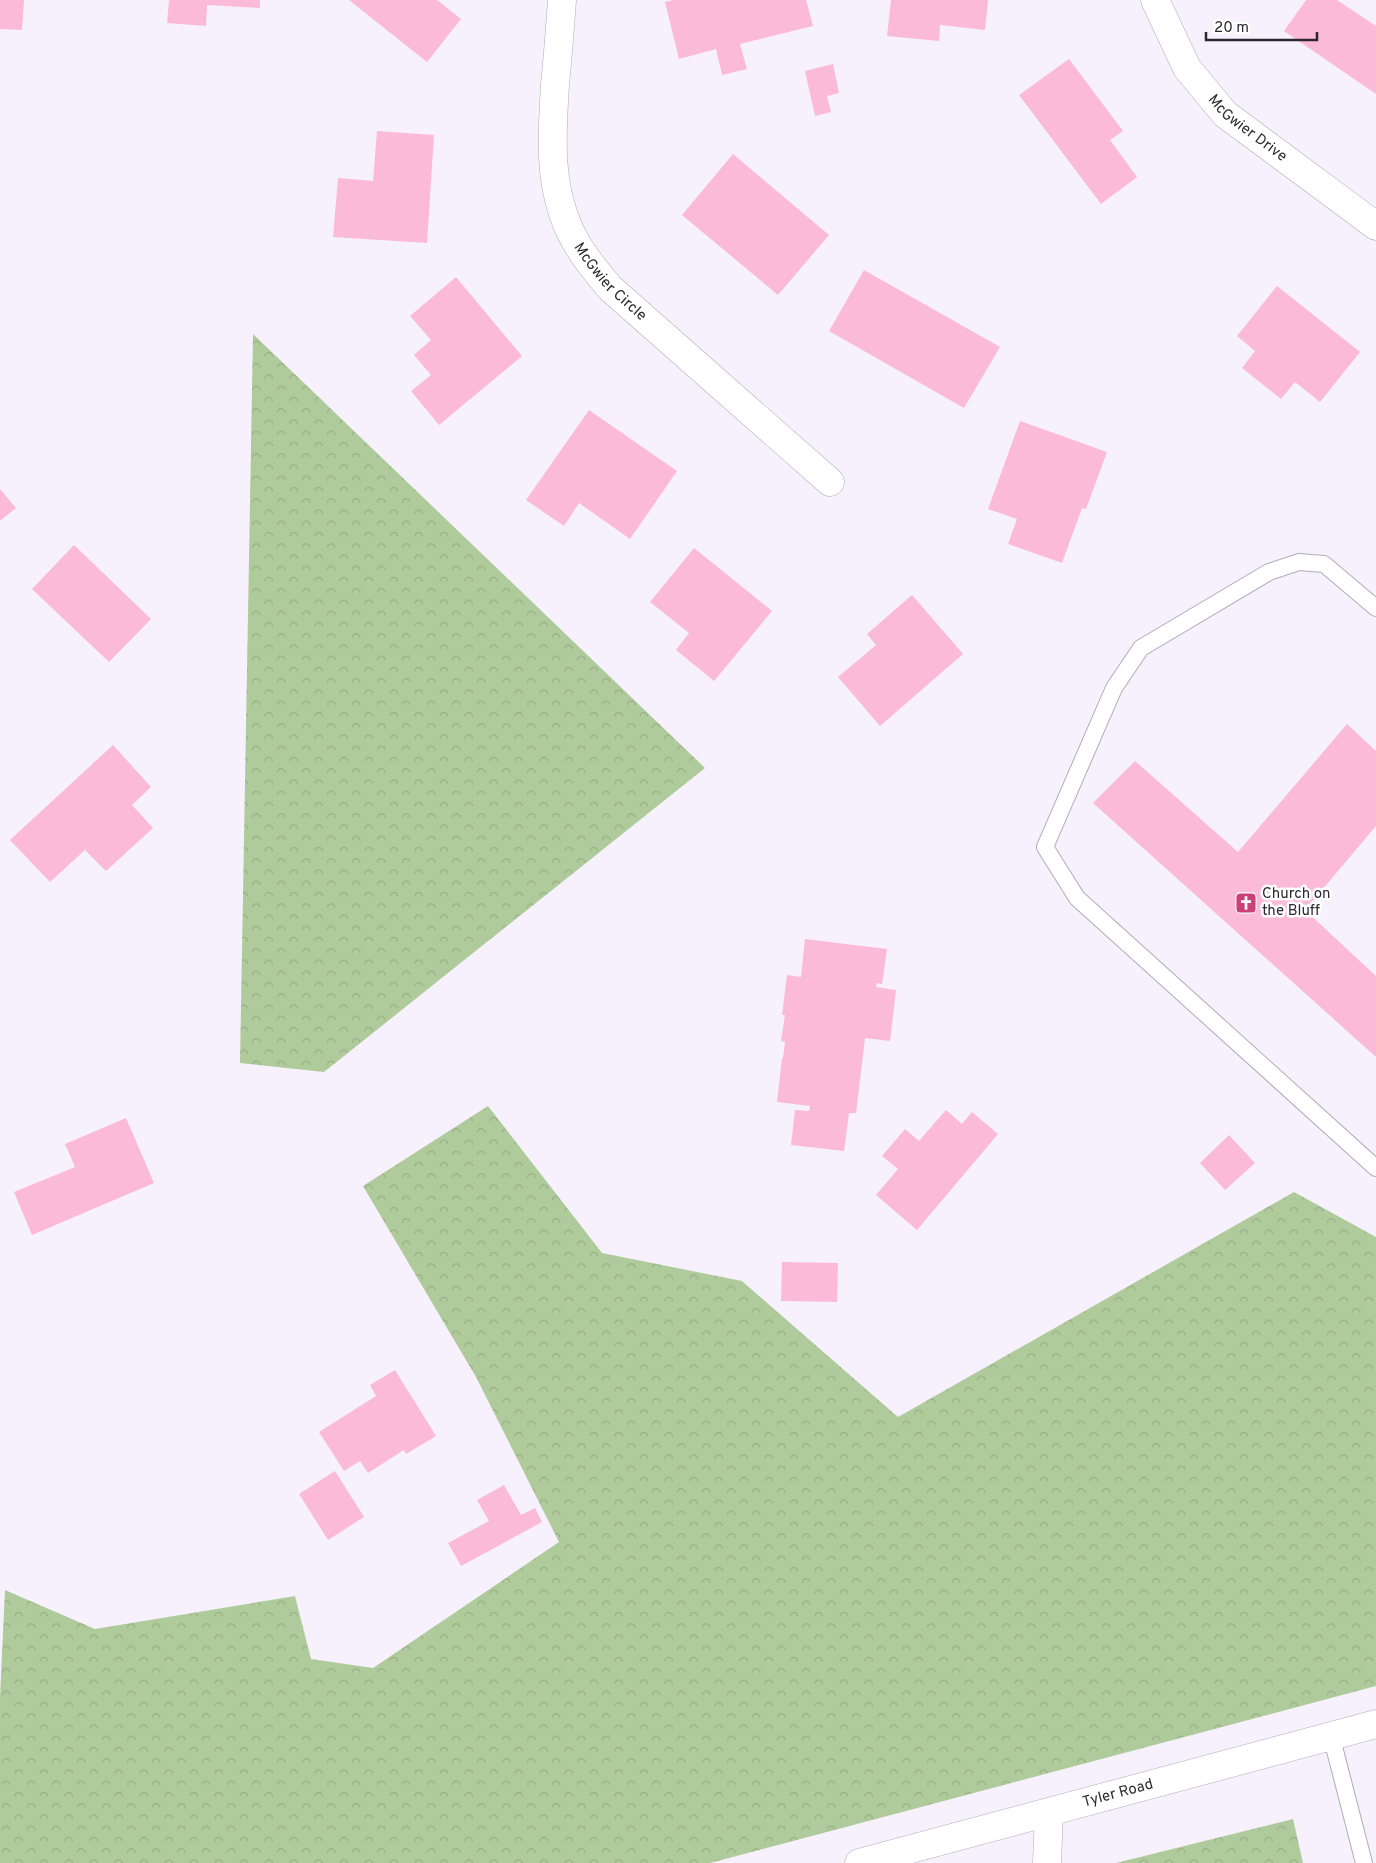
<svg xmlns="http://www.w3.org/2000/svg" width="1376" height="1863" font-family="Overpass,sans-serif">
<defs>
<pattern id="forest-crowns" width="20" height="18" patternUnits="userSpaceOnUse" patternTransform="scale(1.25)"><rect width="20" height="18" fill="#b0cb9b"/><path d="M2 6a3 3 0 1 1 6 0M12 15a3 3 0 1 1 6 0" fill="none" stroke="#98ae86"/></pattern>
</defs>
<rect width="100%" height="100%" fill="#f6f1fc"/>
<g fill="url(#forest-crowns)">
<polygon points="253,334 705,768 324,1072 240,1063"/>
<polygon points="488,1106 602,1253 742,1281 898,1417 1294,1192 1376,1237 1376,1686 710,1863 0,1863 0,1697 5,1590 95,1629 295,1596 311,1659 373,1668 559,1542 476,1377 363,1186"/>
<polygon points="1293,1819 1303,1863 1116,1863"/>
</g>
<g fill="#fcbad9">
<polygon points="0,0 24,0 22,30 0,29"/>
<polygon points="169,0 260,0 260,8 207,5 206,26 167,23"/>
<polygon points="349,0 437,0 461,19 427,62"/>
<polygon points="673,0 806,0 813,26 740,44 747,69 722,75 716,49 679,59 665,2"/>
<polygon points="891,0 988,0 985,30 940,25 939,41 887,36"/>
<polygon points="1306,0 1337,0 1376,26 1376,94 1284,31"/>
<polygon points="1069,59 1123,131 1110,140 1137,177 1101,204 1019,95"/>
<polygon points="833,64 839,93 827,96 831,112 815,116 805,71"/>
<polygon points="377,131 434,135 427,243 333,237 338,178 373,181"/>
<polygon points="733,154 829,235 778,295 682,215"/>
<polygon points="864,270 1000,347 964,408 829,331"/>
<polygon points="456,277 522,356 439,425 411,391 431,375 414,355 431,340 410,316"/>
<polygon points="1277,286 1360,352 1320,402 1295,382 1281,399 1242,368 1255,351 1237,336"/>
<polygon points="589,410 677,471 630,539 579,503 564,526 526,500"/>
<polygon points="1020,421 1107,452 1086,509 1082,508 1062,563 1008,544 1017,519 988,509"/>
<polygon points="0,489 16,508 0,521"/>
<polygon points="74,545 151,619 109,662 32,589"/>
<polygon points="694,548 772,611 714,681 676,650 689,633 650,602"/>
<polygon points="912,595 963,654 880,726 838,677 876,645 867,634"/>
<polygon points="1347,724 1376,751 1376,826 1305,910 1376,976 1376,1057 1093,803 1135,761 1238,852"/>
<polygon points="113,745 151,787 132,805 153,828 106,871 85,850 50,882 10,840"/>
<polygon points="805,939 887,949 882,984 877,983 876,987 896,990 890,1041 865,1038 856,1113 849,1113 844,1151 791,1145 795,1110 809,1111 810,1106 777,1102 782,1058 783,1058 785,1042 781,1041 785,1015 782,1015 787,975 801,977"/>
<polygon points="946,1110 962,1124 972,1112 998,1134 917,1230 876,1195 898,1169 882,1156 905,1129 919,1141"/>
<polygon points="126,1118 154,1183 32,1235 14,1192 75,1167 65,1144"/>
<polygon points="1229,1135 1255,1163 1225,1190 1200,1163"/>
<polygon points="782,1262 838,1263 837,1302 781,1301"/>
<polygon points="395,1370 436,1436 406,1454 404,1450 368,1473 360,1461 344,1471 319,1432 376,1396 370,1385"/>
<polygon points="335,1471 364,1517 328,1540 299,1494"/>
<polygon points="504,1485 521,1515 535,1508 542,1522 461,1566 448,1543 489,1521 477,1500"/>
</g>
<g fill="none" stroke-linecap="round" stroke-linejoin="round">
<g stroke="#b2aabc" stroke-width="18">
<g id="service">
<polyline points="1376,608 1324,564 1299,562 1269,572 1141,648 1114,688 1045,847 1077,898 1376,1168"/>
<polyline points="1331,1735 1364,1863"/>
</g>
</g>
<g stroke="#b2aabc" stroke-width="29">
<g id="minor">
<path id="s1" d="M562 0C560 28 558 56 555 84 552 136 548 183 570 231 580 252 595 270 610 288L830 482"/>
<path id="s2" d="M1155 0 1187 68 1225 114 1376 226"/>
<polyline points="1047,1863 1049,1813"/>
</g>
</g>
<g stroke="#b2aabc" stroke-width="29">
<g id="tertiary">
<path id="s3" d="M859 1863 1376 1724"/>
</g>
</g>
<use href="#service" stroke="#fff" stroke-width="16"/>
<use href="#minor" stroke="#fff" stroke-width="28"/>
<use href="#tertiary" stroke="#fff" stroke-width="28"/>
</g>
<defs>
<g id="church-square" transform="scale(1.125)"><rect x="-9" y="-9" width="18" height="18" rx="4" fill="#cb4075" stroke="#fff"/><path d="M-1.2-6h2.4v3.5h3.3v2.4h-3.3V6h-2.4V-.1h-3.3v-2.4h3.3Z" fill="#fff"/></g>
</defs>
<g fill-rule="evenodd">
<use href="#church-square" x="1246" y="903"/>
</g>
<g text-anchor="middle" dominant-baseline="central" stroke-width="5" stroke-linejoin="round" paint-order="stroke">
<g font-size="15" fill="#2b282f" stroke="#fff">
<text stroke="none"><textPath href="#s2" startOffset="161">McGwier Drive</textPath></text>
<text stroke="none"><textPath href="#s1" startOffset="299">McGwier Circle</textPath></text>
<text stroke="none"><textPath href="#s3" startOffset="268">Tyler Road</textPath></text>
</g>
<g font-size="15" fill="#2b282f" stroke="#fff" text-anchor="start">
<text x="1262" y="894">Church on<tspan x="1262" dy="17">the Bluff</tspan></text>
</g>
</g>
<path d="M1206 32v8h111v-8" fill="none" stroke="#2b282f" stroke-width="2.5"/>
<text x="1214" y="32" font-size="15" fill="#2b282f" stroke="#ffffff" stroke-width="4" paint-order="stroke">20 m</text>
</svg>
